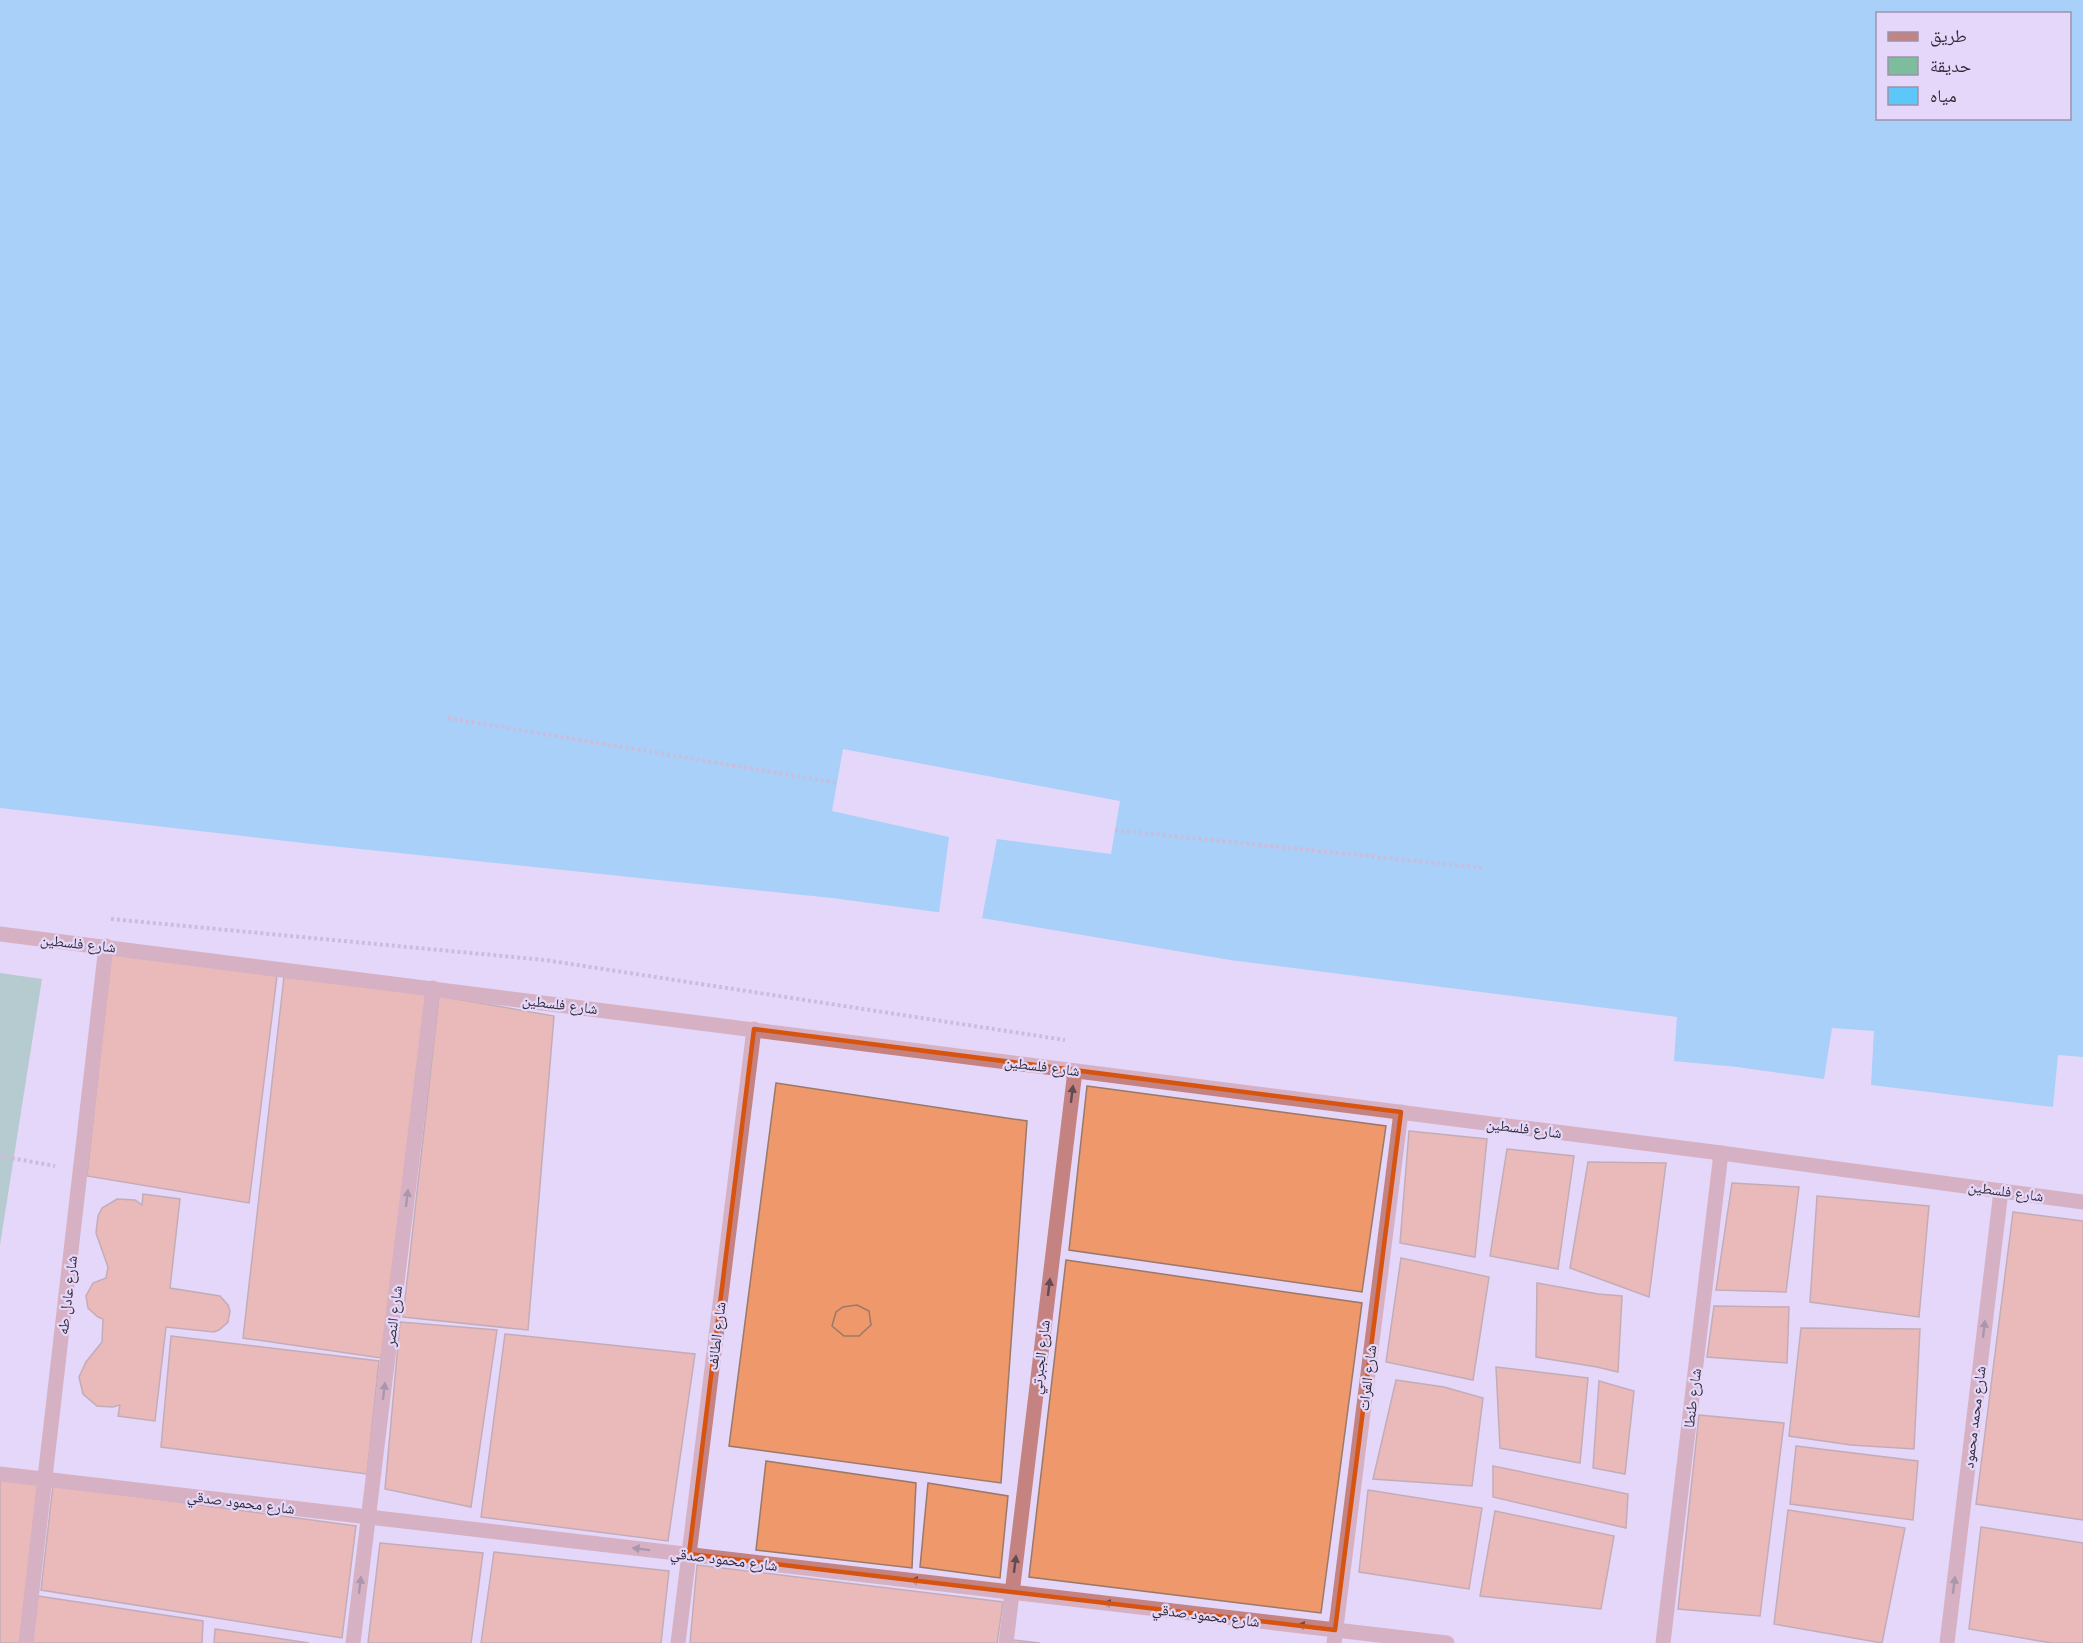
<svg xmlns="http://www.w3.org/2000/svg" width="2083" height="1643" font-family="Montserrat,'Noto Naskh Arabic',sans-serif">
<rect width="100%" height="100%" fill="#e5d7f9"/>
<polygon fill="#7dbc9c" points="0,973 42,979 0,1245"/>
<path fill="#5dc7f9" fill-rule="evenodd" d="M0 0H2083V1057L2058 1055 2053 1107 1871 1085 1874 1031 1832 1028 1824 1079 1737 1067 1674 1061 1677 1017 1230 960 982 918 832 898 312 844 0 808ZM1878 14H2070V118H1878Z"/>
<polygon fill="#e5d7f9" points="843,749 1120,801 1111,854 997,839 982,918 939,913 949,837 832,811"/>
<g fill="#ee986b" stroke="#9a7968" stroke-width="1.5">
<polygon points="111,953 277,976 249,1203 87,1176"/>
<polygon points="284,977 428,993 381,1358 243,1338"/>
<polygon points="439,996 554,1016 528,1330 403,1317"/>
<polygon points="776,1083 1027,1121 1001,1483 729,1446"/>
<polygon points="1087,1086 1386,1126 1362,1292 1069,1250"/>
<polygon points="1409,1131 1487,1139 1475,1257 1400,1243"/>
<polygon points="1507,1149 1574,1156 1558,1269 1490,1256"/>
<polygon points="1588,1162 1666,1163 1649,1297 1570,1268"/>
<polygon points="1732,1183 1799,1187 1786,1292 1716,1290"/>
<polygon points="143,1194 180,1199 170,1288 220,1296 228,1305 230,1311 228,1322 219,1330 214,1332 166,1327 155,1421 118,1416 120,1405 113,1407 97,1406 83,1394 79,1377 86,1362 102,1342 103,1319 98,1317 88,1308 86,1296 93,1283 106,1278 108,1267 96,1233 98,1216 102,1208 117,1199 135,1200 142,1205"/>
<polygon points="1817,1196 1929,1206 1919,1317 1810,1302"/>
<polygon points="2013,1212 2083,1221 2083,1520 1976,1504"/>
<polygon points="1401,1258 1489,1277 1473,1380 1386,1362"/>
<polygon points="1066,1260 1362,1303 1321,1613 1029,1577"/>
<polygon points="1537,1283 1598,1294 1622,1296 1618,1372 1597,1367 1536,1357"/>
<polygon points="857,1305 869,1311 871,1325 859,1336 844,1336 832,1326 836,1312 843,1307"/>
<polygon points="1714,1306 1789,1307 1787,1363 1707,1357"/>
<polygon points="400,1322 497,1330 471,1507 385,1489"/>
<polygon points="1801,1328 1920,1329 1914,1449 1851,1445 1789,1436"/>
<polygon points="505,1334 695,1354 668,1541 481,1517"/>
<polygon points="171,1336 379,1361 367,1474 161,1447"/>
<polygon points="1496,1367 1588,1378 1580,1463 1500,1448"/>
<polygon points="1396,1380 1444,1387 1483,1398 1472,1486 1373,1479"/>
<polygon points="1599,1381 1634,1391 1625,1474 1593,1468"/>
<polygon points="1699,1415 1784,1423 1760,1616 1678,1609"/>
<polygon points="1796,1446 1918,1461 1913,1520 1790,1504"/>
<polygon points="766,1461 916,1483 912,1568 756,1550"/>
<polygon points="1493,1466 1628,1494 1626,1528 1493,1497"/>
<polygon points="0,1477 43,1481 23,1643 0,1643"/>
<polygon points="928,1483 1008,1496 1000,1578 920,1567"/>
<polygon points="53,1485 356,1526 342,1638 41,1590"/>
<polygon points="1368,1490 1482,1508 1469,1589 1359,1572"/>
<polygon points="1788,1510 1905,1528 1882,1643 1774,1624"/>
<polygon points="1495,1511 1614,1536 1601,1609 1480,1596"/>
<polygon points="1981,1527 2083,1543 2083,1643 2052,1643 1969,1629"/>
<polygon points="380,1543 483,1553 471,1643 368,1643"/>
<polygon points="494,1552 669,1571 661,1643 481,1643"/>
<polygon points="697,1565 1003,1602 997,1643 690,1643"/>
<polygon points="38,1596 203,1621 202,1643 32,1643"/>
<polygon points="215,1629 309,1643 214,1643"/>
<polygon points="1013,1640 1040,1643 1012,1643"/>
</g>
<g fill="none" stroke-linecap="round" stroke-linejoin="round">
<g stroke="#a99eb9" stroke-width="4" stroke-dasharray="3 3" stroke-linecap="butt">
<polyline points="448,718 838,783"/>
<polyline points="1115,830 1484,868"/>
<polyline points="111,919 545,960 1065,1040"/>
<polyline points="0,1156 55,1166"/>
</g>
<g stroke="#c48380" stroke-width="15">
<polyline points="0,934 1721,1153 2083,1202"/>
<polyline points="0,1474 1447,1643"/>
<polyline points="26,1643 106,946"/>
<polyline points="353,1643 433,988"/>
<polyline points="678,1643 754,1029"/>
<polyline points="1006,1643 1075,1071"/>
<polyline points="1334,1643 1401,1112"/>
<polyline points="1663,1643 1721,1153"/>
<polyline points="1947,1643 2001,1191"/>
</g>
</g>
<defs><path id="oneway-solid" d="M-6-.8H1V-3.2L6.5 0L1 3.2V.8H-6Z" transform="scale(1.5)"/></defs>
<g fill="#644a51">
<use href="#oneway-solid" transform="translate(1072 1094) rotate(-83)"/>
<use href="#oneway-solid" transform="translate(407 1198) rotate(-83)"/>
<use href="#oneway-solid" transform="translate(1049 1287) rotate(-83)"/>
<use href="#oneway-solid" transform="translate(1984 1329) rotate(-83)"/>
<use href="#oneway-solid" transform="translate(384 1391) rotate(-83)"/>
<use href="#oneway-solid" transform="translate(641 1549) rotate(-173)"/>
<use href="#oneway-solid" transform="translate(1015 1564) rotate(-83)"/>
<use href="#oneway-solid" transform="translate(919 1581) rotate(-173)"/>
<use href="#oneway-solid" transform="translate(360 1585) rotate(-83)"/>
<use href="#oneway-solid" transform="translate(1954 1585) rotate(-83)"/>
<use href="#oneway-solid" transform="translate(1112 1604) rotate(-173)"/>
<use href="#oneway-solid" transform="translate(1306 1626) rotate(-173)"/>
</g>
<path d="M0 0H2083V1643H0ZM754 1029 1401 1112 1335 1630 689 1554Z" fill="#e5d7f9" fill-opacity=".55" fill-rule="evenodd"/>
<path fill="none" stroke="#d65410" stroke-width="4.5" stroke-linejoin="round" d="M754 1029 1401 1112 1335 1630 689 1554Z"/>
<g text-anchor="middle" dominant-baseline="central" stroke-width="4.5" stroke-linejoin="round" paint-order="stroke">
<g font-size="15" fill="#302b38" stroke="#e5d7f9">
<text transform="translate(78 943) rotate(6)">شارع فلسطين</text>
<text transform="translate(560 1004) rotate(7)">شارع فلسطين</text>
<text transform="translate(1042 1066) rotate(7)">شارع فلسطين</text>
<text transform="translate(1524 1128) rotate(7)">شارع فلسطين</text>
<text transform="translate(2006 1191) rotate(8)">شارع فلسطين</text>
<text transform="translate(67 1295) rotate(-83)">شارع عادل طه</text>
<text transform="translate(393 1316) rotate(-83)">شارع النصر</text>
<text transform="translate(716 1336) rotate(-83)">شارع الطائف</text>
<text transform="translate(1040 1357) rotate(-83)">شارع الجبرتي</text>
<text transform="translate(1367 1378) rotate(-83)">شارع الفرات</text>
<text transform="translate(1692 1398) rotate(-83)">شارع طنطا</text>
<text transform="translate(1974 1417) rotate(-83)">شارع محمد محمود</text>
<text transform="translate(241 1502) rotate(7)">شارع محمود صدقي</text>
<text transform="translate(724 1559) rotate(7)">شارع محمود صدقي</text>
<text transform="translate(1206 1615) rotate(7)">شارع محمود صدقي</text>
</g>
</g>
<rect x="1876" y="12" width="195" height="108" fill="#e5d7f9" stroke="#9d92ac" stroke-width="1.5"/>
<rect x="1888" y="32" width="30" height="9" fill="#c48380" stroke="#9d92ac" stroke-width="1.5"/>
<text x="1930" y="42" font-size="18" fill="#302b38">طريق</text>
<rect x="1888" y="57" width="30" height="18" fill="#7dbc9c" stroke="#9d92ac" stroke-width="1.5"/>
<text x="1930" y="72" font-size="18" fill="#302b38">حديقة</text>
<rect x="1888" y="87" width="30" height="18" fill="#5dc7f9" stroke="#9d92ac" stroke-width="1.5"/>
<text x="1930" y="102" font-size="18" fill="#302b38">مياه</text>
</svg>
